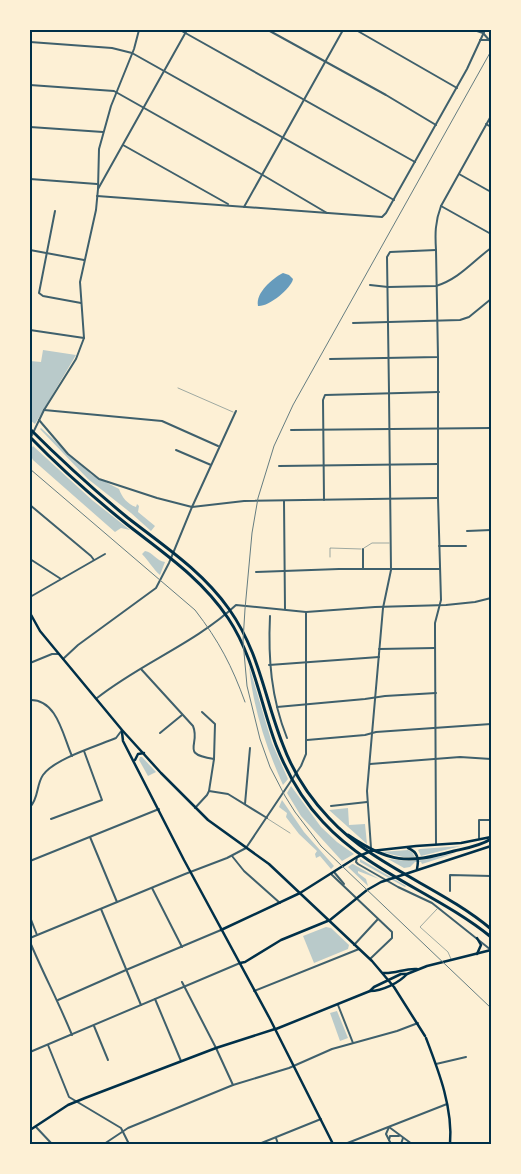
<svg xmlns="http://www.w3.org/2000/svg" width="521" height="1174" font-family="Karla,sans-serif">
<rect width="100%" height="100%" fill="#fdf0d5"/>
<g fill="#b9caca">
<polygon points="43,350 76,355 35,424 30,420 30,361 41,362"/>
<path d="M41 428 92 475 119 489C122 497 127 504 136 507L137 504 139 506 138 512 155 526 151 531 131 513 88 479 40 429Z"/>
<path d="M33 446 92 500 130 530 121 528 115 532 33 460C30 454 29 451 33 446Z"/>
<path d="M145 551C153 552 156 561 165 562L160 575C153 569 149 561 142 554Z"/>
<path d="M249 666 272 743 288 779 283 785C266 747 253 708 249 666Z"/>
<polygon points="140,757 142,757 156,772 148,776 139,760"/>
<polygon points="291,786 321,827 337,842 354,854 342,861 301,816 287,793"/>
<polygon points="282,800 304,832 334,866 331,869 320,856 316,858 315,854 317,851 299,834 286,817 287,813 279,807"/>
<polygon points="348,808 349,825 365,824 367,844 329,810"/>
<polygon points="461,846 421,856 418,850 420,849"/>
<polygon points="408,850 412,852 415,857 403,857 381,852"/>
<polygon points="456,853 422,864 421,862 415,862 410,867 404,868 388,859 409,861 423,860"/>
<polygon points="360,859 406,886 405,887 360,862"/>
<polygon points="352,864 353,864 379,879 358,871 358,873 366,879 368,886 348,867"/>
<polygon points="326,927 331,928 349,945 348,949 314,963 303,936"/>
<polygon points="337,1011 348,1038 340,1041 330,1013"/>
</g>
<path fill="#669bbc" d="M283 273 289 275 293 279C291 289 268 307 258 306 255 293 273 278 283 273Z"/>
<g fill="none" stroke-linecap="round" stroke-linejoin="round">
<g stroke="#3f606c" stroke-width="0.5">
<polyline points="178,388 233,412"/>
<polyline points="364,548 372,543 389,543"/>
<polyline points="330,557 330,548 361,549"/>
<polyline points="268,819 290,833"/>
<polyline points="437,909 420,927 448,952 451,959"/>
</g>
<g stroke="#3f606c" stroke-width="2">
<polyline points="180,30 415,162"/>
<polyline points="268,30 386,95 436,125"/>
<polyline points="356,30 457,88"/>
<polyline points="474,30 483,33 490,41"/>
<polyline points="480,40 489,40"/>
<polyline points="30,42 112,48 132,53 394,200"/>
<polyline points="30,85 114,91 261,174 327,213"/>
<polyline points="486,124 491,127"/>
<polyline points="30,127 103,132"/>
<polyline points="123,145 228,204"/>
<polyline points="459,174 491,192"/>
<polyline points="30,179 97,184"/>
<polyline points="97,196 382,217 386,213 467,69 485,30"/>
<polyline points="441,206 491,234"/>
<polyline points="244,207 343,30"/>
<polyline points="55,211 39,293 43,296 81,303"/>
<path d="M370 285 388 287 436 286C459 279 472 262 491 248"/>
<polyline points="353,323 460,320 469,317 491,299"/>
<polyline points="30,330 84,338"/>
<path d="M330 359 438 357 436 250C435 234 435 222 441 206L491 116"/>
<polyline points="389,392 387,257 390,252 436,250"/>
<polyline points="44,410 162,421 218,446"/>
<polyline points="39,420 68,454 99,479 157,498 192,507 236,411"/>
<polyline points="291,430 491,428"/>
<polyline points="176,450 211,465"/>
<polyline points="279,466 438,464"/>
<polyline points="324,500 323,400 325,395 439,392"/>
<polyline points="30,505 91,556 94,560"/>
<polyline points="467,531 491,530"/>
<polyline points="439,546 466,546"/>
<polyline points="363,549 363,569"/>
<polyline points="30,559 61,579"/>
<polyline points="256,572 339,569 440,569"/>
<polyline points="30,597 105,554"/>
<path d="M270 616C268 658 271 698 287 738"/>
<polyline points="379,649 435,648"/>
<polyline points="269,665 379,657"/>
<path d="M141 669 193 726C201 745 179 754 214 759"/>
<path d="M30 700C57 699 63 736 72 756"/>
<polyline points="277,707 365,699 385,696 436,693"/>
<polyline points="160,733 182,715"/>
<polyline points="307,740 365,735 376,732 491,724"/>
<polyline points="370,764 460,757 491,759"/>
<polyline points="209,791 228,794 267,818"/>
<polyline points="245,804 250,748"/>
<polyline points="331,806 367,802"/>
<polyline points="195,808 207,795 209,791 214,759 215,724 202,712"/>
<polyline points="51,819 102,800 84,751"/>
<polyline points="90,837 117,902"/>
<polyline points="479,838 479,820 491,820"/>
<polyline points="232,856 244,871 280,903"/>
<polyline points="334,872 344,884"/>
<polyline points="331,874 392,932 392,938 370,959"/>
<polyline points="152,888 182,947"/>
<polyline points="450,891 450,875 491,876"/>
<path d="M30 942C43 973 59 1003 72 1035"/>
<polyline points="354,945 378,919"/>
<polyline points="58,1000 126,970"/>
<polyline points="94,1026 108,1060"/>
<polyline points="436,1064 466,1057"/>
<polyline points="36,1127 52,1144"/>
<polyline points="389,1127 386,1134 391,1144"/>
<polyline points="276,1138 278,1144"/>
<polyline points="401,1144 403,1138"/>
</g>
<g stroke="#3f606c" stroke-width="2">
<polyline points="98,189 187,30"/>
<polyline points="30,250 84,260"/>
<polyline points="31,437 44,410 76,359 84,338 80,282 96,210 98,189 99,149 111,106 134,49 139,30"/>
<polyline points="284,501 285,609"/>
<polyline points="63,659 78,645 156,588 169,563 192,507 244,501 438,498"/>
<polyline points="30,663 52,654 59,654"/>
<path d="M97 698C141 663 194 644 236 605L306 612 375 607 446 605 475 602 491 598"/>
<path d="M30 807C39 798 36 785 43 775 54 759 97 746 116 738L122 730"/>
<polyline points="436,844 435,634 435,623 441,600 438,498 438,357"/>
<polyline points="371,848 367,791 383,608 391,570 389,393"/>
<polyline points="357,857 356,862 358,864 398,887 432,903 491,950"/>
<polyline points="30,861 159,809"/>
<polyline points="101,909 141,1005"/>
<polyline points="30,917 37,935"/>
<polyline points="30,938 185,874 227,858 246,848 301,766 306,754 306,612"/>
<polyline points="126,970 221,930"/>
<polyline points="182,982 216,1048 233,1085"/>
<polyline points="254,991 359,949"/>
<polyline points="155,999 181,1061"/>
<polyline points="338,1005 353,1043"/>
<polyline points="48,1045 69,1097 121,1128 129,1144"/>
<polyline points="30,1052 240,963"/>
<polyline points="389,1127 412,1144"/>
<polyline points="389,1140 390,1136 399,1136"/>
<polyline points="104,1144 128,1128 233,1085 289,1068 332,1049 397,1031 418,1023"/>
<polyline points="259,1144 321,1119"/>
<polyline points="345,1144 447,1104"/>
</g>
<g stroke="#003049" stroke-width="2.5">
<path d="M408 848C418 852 419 859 417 869"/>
<polyline points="221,930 300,893 357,857 371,851 416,846 461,843 491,837"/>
<polyline points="240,963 245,962 281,940 330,920 367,890 381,882 491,846"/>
<polyline points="30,1130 68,1105 85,1098 216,1048 275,1029"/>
<polyline points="487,1144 491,1143"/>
</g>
<g stroke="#003049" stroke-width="2.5">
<polyline points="30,613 40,631 59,654 122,730 161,773 208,820 269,864 372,961 394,987 425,1036"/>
<polyline points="122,732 123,741 184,860 270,1019 333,1144"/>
<polyline points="135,760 138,754 144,753"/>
<polyline points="477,938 481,945 477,954"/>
<path d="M383 973C395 974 405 968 417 969"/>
<polyline points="370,991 374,987 401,974 407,974 427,966 491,950"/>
<path d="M276 1029 370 991C382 991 399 983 407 974"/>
<path d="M426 1038C439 1072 453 1108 450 1144"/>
</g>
<g stroke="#003049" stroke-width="3">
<path d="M30 429C61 460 94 490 128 518 164 546 202 571 229 609 260 653 264 697 283 745 293 772 309 797 329 818 374 867 441 887 491 929"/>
<path d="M30 437C61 469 94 498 129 526 165 554 202 579 228 618 254 657 260 702 276 745 287 773 302 800 323 822 370 873 438 894 491 937"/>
<path d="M348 835C389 863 407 864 454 851 467 848 480 846 491 839"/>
</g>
<g stroke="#657d81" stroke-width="1">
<polyline points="491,51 293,405 274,446 258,498 252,533 245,609 243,641 247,686 260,739 270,767 285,796 295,812 321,846 491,1008"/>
<path d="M30 469 195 610C219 641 232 666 245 702"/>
</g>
</g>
<rect width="521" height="1174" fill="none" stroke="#fdf0d5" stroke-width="62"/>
<rect x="31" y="31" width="459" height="1112" fill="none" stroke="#003049" stroke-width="2"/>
</svg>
